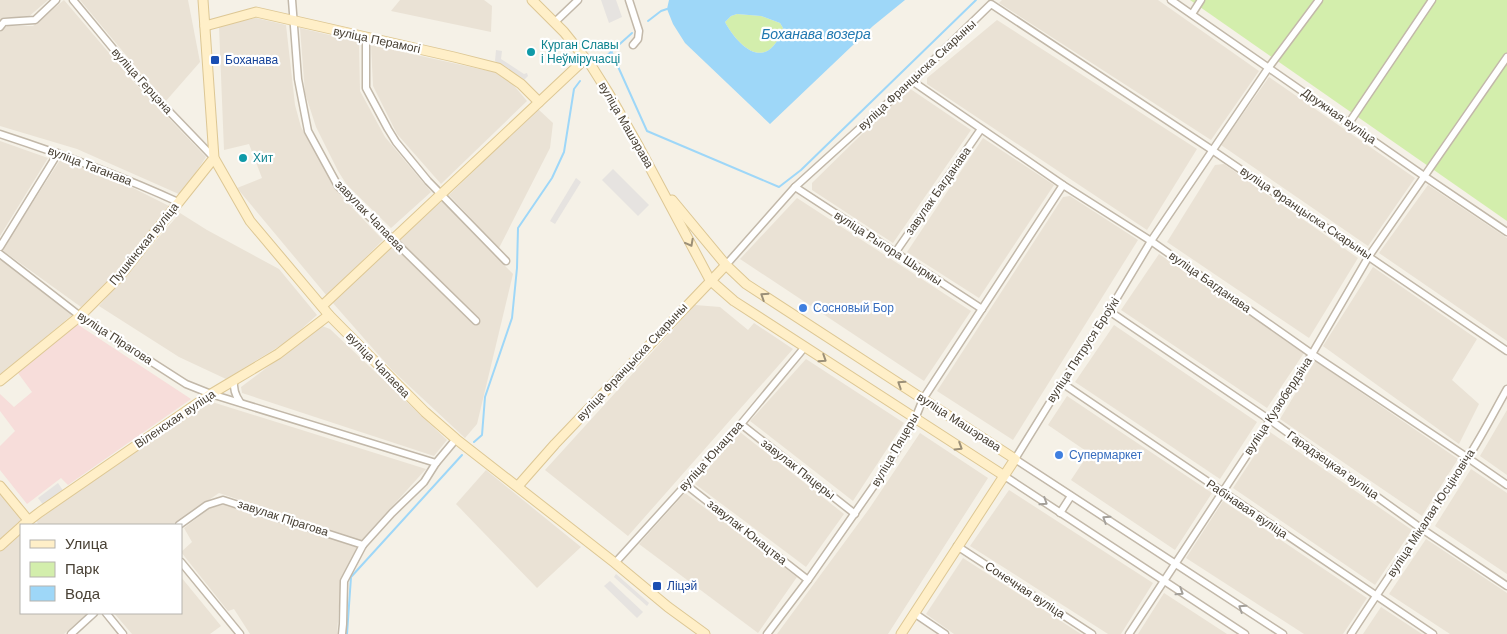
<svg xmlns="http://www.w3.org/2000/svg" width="1507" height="634" font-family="Arial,sans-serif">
<rect width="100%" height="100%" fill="#f5f1e7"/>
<g fill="#eae2d5">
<polygon points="0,0 48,0 27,18 4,17 0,20"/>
<polygon points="64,0 132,80 206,157 181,195 77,149 0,126 0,32 7,26 33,26"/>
<polygon points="80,0 188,0 200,62 165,102"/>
<polygon points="400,0 484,0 492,6 491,32 391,11"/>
<polygon points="1002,0 1158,0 1259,71 1211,140 999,3"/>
<polygon points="256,18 286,25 295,105 301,127 340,195 383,240 327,296 237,188 262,178 249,144 224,150 219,26"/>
<polygon points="997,20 1197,149 1147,230 927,84 927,78"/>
<polygon points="300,28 359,42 360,91 385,137 431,192 391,228 347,185 338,171 316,127 305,93"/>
<polygon points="371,45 498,73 511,82 527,101 441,184 397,134 373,86"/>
<polygon points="1269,77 1415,178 1368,246 1221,145"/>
<polygon points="909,88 971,130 893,243 812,190 812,183"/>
<polygon points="538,109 553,123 550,148 499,248 449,195"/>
<polygon points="983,138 1054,185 979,298 907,252"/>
<polygon points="0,141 48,158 0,236"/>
<polygon points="60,160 115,179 169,206 115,273 81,307 2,250"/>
<polygon points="1224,164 1358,258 1309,338 1167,242 1215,165"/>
<polygon points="1428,185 1507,238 1507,341 1379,253"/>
<polygon points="1070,196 1138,240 1013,440 937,391 1063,197"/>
<polygon points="797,198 971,311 924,381 740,259"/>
<polygon points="442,201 513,274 477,424 465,438 391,369 332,302"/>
<polygon points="180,213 207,230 279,269 317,315 288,341 226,379 179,357 99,306"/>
<polygon points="1159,254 1304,353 1267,408 1121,310"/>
<polygon points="0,259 72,315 0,375"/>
<polygon points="1373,267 1477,339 1452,380 1479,404 1459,444 1323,346"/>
<polygon points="695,305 720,307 748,330 754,323 793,349 628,536 545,470"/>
<polygon points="1114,325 1257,422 1220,479 1075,382"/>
<polygon points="322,326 330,329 447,440 434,456 242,393 241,387"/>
<polygon points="806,359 904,423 853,501 750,421"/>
<polygon points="1315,361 1458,459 1422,516 1280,419"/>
<polygon points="1067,396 1212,493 1175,550 1071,480 1089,453 1048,425"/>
<polygon points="209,401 426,469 361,541 219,493 172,525 39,525 36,521"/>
<polygon points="1507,410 1507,475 1480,456"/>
<polygon points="740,432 844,514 806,567 695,484"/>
<polygon points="1270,432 1412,530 1375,585 1233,488"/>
<polygon points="920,433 988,478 888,634 777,634 869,509"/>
<polygon points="1471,469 1507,493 1507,574 1435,526"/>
<polygon points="486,470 581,547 537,588 456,504"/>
<polygon points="1009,490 1153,583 1121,634 1108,634 970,546"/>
<polygon points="0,492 20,515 21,520 0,539"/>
<polygon points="685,493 797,577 758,633 639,544"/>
<polygon points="1223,501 1367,598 1343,634 1304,634 1186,558"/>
<polygon points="227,504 359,548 341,579 337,634 250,634 234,609 228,611 181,552 192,542 184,528 210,508"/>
<polygon points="21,531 21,613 88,613 64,634 0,634 0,551"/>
<polygon points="1426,539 1507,593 1507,634 1450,634 1389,594"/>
<polygon points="963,558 1081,634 954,634 926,614"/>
<polygon points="181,577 221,626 210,634 132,634 114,613 181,613"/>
<polygon points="1164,593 1227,634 1138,634"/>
<polygon points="1381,607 1422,634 1363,634"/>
</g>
<polygon fill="#f7ddda" points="77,324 191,399 68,485 61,478 27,504 0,470 0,446 15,431 0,411 0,394 14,407 32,392 18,373"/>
<g fill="#d3eeac">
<polygon points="1190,0 1507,0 1507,221"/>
<path d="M737 14 761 16 780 23 783 28C768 71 741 51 725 22L731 16Z"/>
</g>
<g fill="#e6e3e0">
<polygon points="601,0 616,0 622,17 609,23"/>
<polygon points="496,50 502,51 501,59 524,74 527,73 528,76 523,81 495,61"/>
<polygon points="613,169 649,205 638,216 602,180"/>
<polygon points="576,178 581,182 555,224 550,221"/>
<polygon points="58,483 64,492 44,506 38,498"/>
<polygon points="616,574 649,603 647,606 614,577"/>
<polygon points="610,581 643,612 637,618 604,586"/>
</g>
<path fill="#9ed7f8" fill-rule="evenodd" d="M669 0H905L873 26 770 124 685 43 673 24 667 9ZM737 14 761 16 780 23 783 28C768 71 741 51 725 22L731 16Z"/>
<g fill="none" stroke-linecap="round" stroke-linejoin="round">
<g stroke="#9ed7f8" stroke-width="2">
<polyline points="648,21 661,11 667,9"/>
<polyline points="611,51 647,131 779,187 801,170 976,0"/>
<polyline points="603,59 632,33"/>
<polyline points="474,442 482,435 485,397 512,318 517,268 518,228 552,178 564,152 574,89 580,81"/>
<polyline points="347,634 351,577 462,455"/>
</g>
<g stroke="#c2b8a9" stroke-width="9">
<g id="street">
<polyline points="73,0 140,81 214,158"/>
<polyline points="292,0 298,79 308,131 338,186 476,321"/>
<polyline points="629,0 639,31 638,39 633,45"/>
<polyline points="1171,0 1424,176 1507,232"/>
<polyline points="1192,14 1201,0"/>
<polyline points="555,22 578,0"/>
<polyline points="0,27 4,22 35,20 56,0"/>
<polyline points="366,37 366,88 388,129 396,142 428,181 506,261"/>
<polyline points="912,81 1063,185 1151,241 1312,354 1468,458 1507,485"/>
<polyline points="1349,123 1432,0"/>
<path d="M0 134C61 154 120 175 178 202"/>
<polyline points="795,187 982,309"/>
<polyline points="0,247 58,153"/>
<polyline points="895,253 981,129"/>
<polyline points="0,254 80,316 186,384 211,394 436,463 456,439"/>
<polyline points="726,265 795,187 912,81 991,4 1212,150 1507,351"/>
<polyline points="1109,311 1270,420 1422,529 1507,586"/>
<path d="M234 380C233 389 235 395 240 402"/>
<polyline points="1062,383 1433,634"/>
<polyline points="741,424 855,514"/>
<polyline points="1003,475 1245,634"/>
<polyline points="685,484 808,580"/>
<polyline points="1060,513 1071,496"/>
<polyline points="179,525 207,505 223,500 363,545"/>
<polyline points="957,546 1092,634"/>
<polyline points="181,562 240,634"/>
<polyline points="615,563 741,424 804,348"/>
<polyline points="106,613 123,634"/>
<polyline points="914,613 945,634"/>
<polyline points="71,634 94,613"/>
<polyline points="342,634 343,624 344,581 363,545 392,513 424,482 436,463"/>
<polyline points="767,634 808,580 887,467 915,419 923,399 1063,185"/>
<polyline points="1129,634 1270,420 1312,354 1369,256 1507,57"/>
<polyline points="1283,634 1015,459 1062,383 1109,311 1151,241 1269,67 1319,0"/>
<path d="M1351 634C1389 575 1430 518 1467 459 1482 436 1494 412 1507 389"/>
</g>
</g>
<g stroke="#ddc794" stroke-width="11">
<g id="secondary">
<polyline points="203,0 214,158 250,221 329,315 425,412 456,439 615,563 668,607 705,634"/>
<polyline points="532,0 564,32 592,67 609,94 639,147 710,280 734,301 1003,475"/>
<polyline points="205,26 256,12 454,57 498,68 521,84 539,102"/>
<polyline points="672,200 726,265 746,284 1015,459 901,634"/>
<polyline points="322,306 585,59"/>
<polyline points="0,381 80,316 119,277 214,158"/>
<polyline points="0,486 28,520"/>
<polyline points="518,486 555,444 726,265"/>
<polyline points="23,525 40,512 211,394 278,354 329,315"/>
<polyline points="0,546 21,527"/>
</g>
</g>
<use href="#street" stroke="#fff" stroke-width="6"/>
<use href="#secondary" stroke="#ffefc8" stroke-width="9"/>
</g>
<defs><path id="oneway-chevron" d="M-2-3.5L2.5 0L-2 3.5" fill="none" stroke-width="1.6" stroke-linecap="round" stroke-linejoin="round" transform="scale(1.25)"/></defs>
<g stroke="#9b8f77">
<use href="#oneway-chevron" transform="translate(690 243) rotate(62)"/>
<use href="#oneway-chevron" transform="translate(764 296) rotate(-147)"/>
<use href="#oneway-chevron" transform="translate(823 359) rotate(33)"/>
<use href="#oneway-chevron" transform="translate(901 384) rotate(-147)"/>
<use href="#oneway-chevron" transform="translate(959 447) rotate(32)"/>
</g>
<g stroke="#a4a09a">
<use href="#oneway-chevron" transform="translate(1044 502) rotate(33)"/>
<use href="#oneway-chevron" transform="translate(1106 519) rotate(-147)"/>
<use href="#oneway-chevron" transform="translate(1180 592) rotate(33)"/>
<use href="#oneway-chevron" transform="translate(1242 608) rotate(-147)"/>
</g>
<g fill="#0f9aa8" stroke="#fff" stroke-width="2">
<circle cx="531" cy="52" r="5"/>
<circle cx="243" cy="158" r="5"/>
</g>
<g fill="#1a4fb4" stroke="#fff" stroke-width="2">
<rect x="210" y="55" width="10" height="10" rx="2.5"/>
<rect x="652" y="581" width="10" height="10" rx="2.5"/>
</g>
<g fill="#3f7fe0" stroke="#fff" stroke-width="2">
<circle cx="803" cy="308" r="5"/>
<circle cx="1059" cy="455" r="5"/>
</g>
<g text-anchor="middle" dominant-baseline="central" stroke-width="4.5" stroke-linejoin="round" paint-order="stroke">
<g font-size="12" fill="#494135" stroke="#fff">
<text transform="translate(377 40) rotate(12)">вуліца Перамогі</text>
<text transform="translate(917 75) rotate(-43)">вуліца Францыска Скарыны</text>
<text transform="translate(142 81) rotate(48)">вуліца Герцэна</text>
<text transform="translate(1339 116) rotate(35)">Дружная вуліца</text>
<text transform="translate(626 125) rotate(60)">вуліца Машэрава</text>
<text transform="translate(90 166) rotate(21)">вуліца Таганава</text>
<text transform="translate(938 191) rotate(-55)">завулак Багданава</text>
<text transform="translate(1306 213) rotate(34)">вуліца Францыска Скарыны</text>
<text transform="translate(370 216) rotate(46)">завулак Чапаева</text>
<text transform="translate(144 244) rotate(-51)">Пушкінская вуліца</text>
<text transform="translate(888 248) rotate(33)">вуліца Рыгора Шырмы</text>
<text transform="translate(1210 282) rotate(35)">вуліца Багданава</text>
<text transform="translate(115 338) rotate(33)">вуліца Пірагова</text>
<text transform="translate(1083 350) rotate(-57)">вуліца Пятруся Броўкі</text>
<text transform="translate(632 362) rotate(-47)">вуліца Францыска Скарыны</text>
<text transform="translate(378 365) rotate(46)">вуліца Чапаева</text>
<text transform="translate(1278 406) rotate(-57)">вуліца Кузюбердзіна</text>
<text transform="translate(175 419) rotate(-34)">Віленская вуліца</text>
<text transform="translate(959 422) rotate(33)">вуліца Машэрава</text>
<text transform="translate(895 450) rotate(-60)">вуліца Пяцеры</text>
<text transform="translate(711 456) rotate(-48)">вуліца Юнацтва</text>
<text transform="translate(1333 465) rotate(35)">Гарадзецкая вуліца</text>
<text transform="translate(798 469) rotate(38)">завулак Пяцеры</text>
<text transform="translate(1247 509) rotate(34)">Рабінавая вуліца</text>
<text transform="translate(1431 513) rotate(-57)">вуліца Мікалая Юсціновіча</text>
<text transform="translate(283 518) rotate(18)">завулак Пірагова</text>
<text transform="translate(747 532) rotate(38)">завулак Юнацтва</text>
<text transform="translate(1025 590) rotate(33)">Сонечная вуліца</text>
</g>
<g font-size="12" fill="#0d838f" stroke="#fff" text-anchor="start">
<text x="541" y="45">Курган Славы<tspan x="541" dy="14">і Неўміручасці</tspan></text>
<text x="253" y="158">Хит</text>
</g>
<g font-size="12" fill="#164399" stroke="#fff" text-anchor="start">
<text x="225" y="60">Боханава</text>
<text x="667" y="586">Ліцэй</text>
</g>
<g font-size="12" fill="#366cbe" stroke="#fff" text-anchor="start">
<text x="813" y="308">Сосновый Бор</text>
<text x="1069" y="455">Супермаркет</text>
</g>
<g font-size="14" font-style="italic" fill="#2078b0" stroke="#fff">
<text x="816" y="34">Боханава возера</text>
</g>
</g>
<rect x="20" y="524" width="162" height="90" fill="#ffffff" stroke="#b6b3ae"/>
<rect x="30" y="540" width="25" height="8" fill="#ffefc8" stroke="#b6b3ae"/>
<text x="65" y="549" font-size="15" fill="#494135">Улица</text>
<rect x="30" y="562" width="25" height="15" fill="#d3eeac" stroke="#b6b3ae"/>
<text x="65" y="574" font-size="15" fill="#494135">Парк</text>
<rect x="30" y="586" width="25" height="15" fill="#9ed7f8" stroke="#b6b3ae"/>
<text x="65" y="599" font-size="15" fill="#494135">Вода</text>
</svg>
